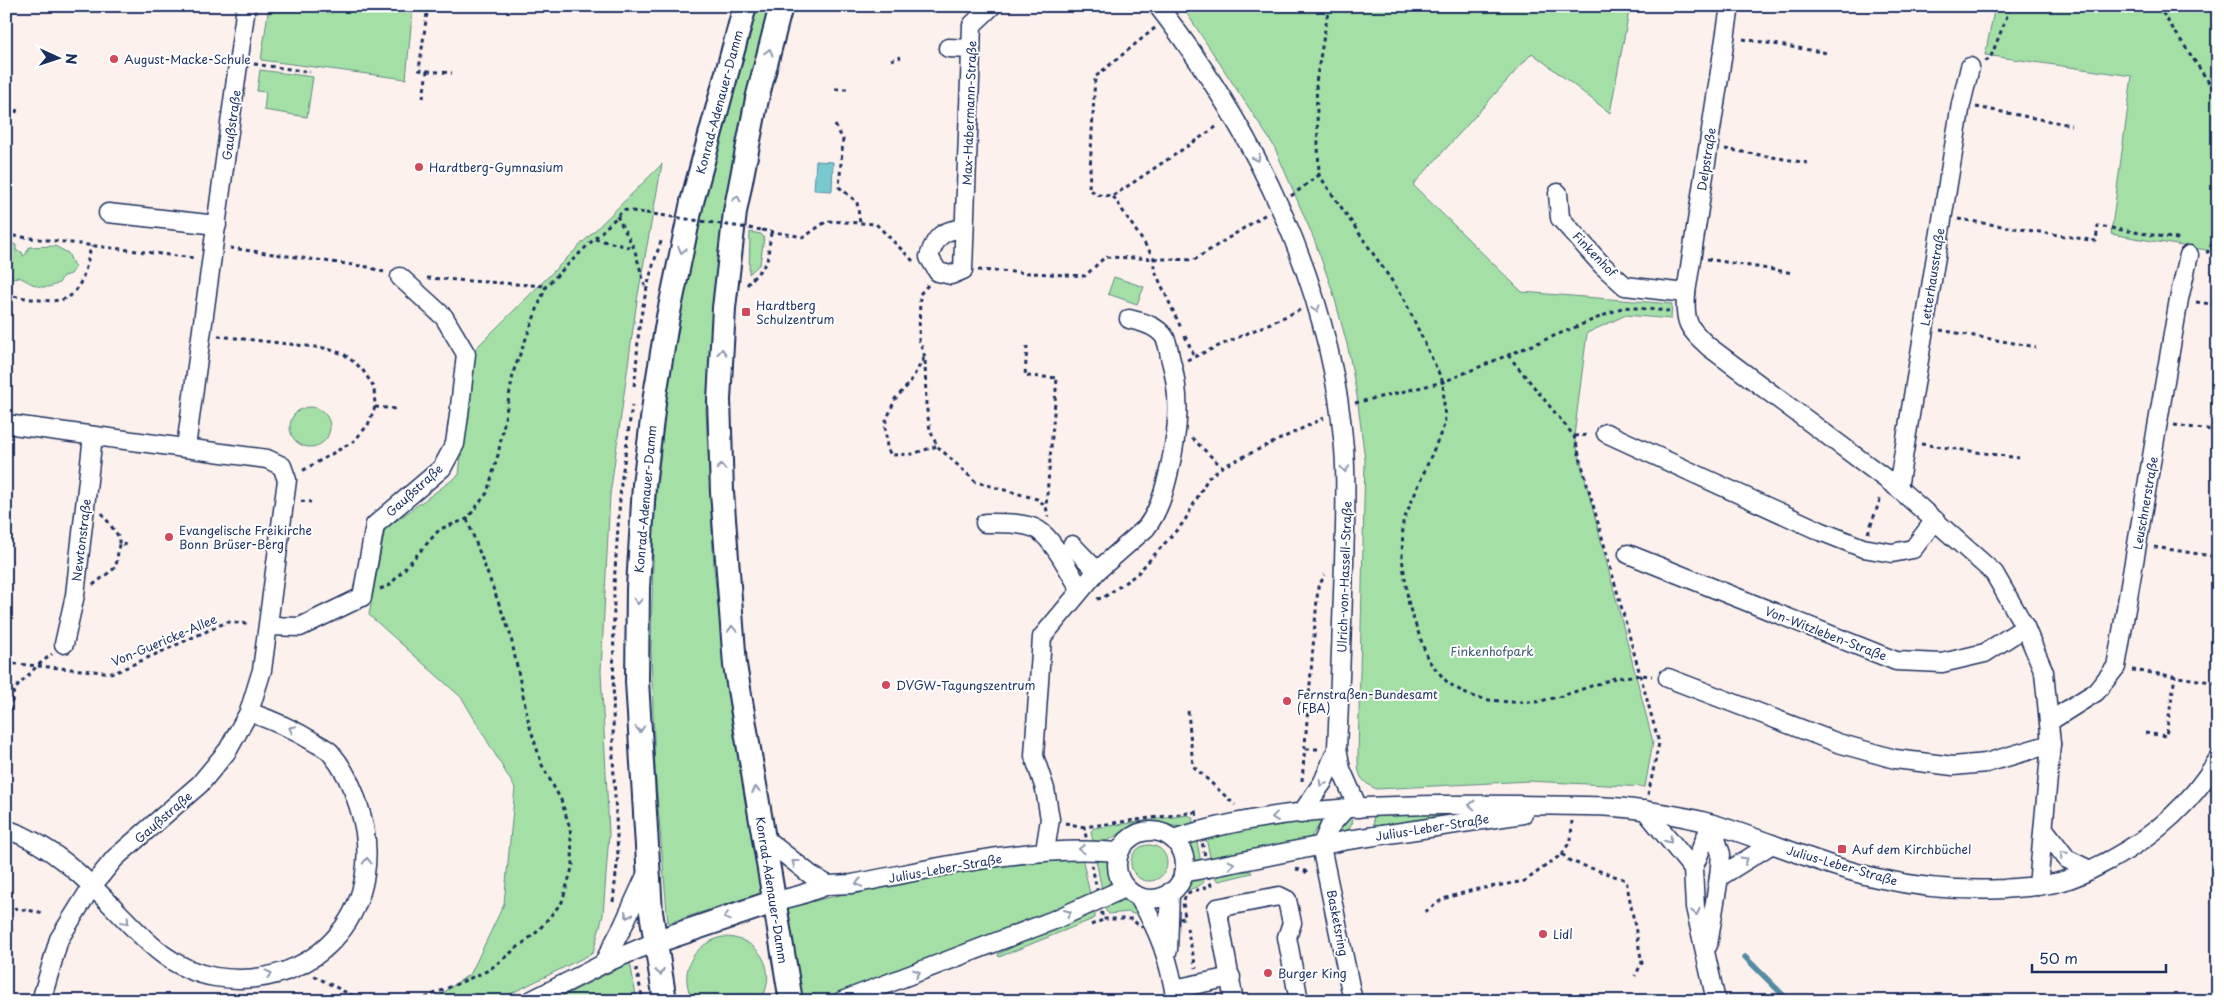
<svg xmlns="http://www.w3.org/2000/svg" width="2224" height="1007" font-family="'Playpen Sans',sans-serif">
<rect width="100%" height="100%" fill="#fdf1ee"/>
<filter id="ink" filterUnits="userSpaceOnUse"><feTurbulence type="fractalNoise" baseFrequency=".02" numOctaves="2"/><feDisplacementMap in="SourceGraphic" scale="10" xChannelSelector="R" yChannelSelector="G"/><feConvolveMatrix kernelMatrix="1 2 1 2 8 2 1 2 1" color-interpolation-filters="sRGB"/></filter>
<g filter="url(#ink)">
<g fill="#a4e0a6" stroke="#608882">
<polygon points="269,6 413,6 406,79 261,60"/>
<polygon points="753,6 769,6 748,89 724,217 714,304 706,410 714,569 730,712 761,893 668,923 655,771 651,650 654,516 669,374 695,235"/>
<path d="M1182 6H1630L1610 113 1532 53 1413 185 1522 292 1672 304 1671 319 1626 315 1587 333 1574 436 1653 742 1645 787 1529 781 1376 789C1359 780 1358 775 1358 757L1365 460 1357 396 1348 348 1333 292 1314 239 1274 146Z"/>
<polygon points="1995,6 2218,6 2218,252 2111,234 2132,76 1985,55"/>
<polygon points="260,70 313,77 307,117 264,110 266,92 257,91"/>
<polygon points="662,164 637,300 610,495 601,671 609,834 603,915 593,953 496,1001 432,1001 471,973 504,904 515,788 462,698 369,615 385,529 459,475 472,352"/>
<polygon points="750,232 761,234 764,238 760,264 749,274"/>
<path d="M7 242 16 245V251L22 252 23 256 26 254 29 247 55 246 68 253 75 268 71 274 63 276 59 283C42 292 35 285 19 277L10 278 6 272Z"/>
<polygon points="1114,277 1144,287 1137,304 1108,294"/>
<circle cx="310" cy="427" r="20"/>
<polygon points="1482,812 1374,827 1373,814"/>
<path d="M1188 815 1192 817 1194 825C1175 830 1161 821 1143 823 1124 825 1114 844 1093 843L1091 831 1094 828Z"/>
<polygon points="1349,817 1353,822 1348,830 1333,834"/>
<polygon points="1319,819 1321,822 1310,839 1211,862 1205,833 1226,829"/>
<polygon points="1196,836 1201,863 1190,863 1185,845"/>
<circle cx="1149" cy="863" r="18"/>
<polygon points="1095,855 1109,859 1109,871 1112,880 1102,890"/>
<path d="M1082 857 1090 894 1045 914 821 1001H801L786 909 788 907C885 884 983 864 1082 857Z"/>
<polygon points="1251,871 1252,873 1219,881 1215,878 1213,872"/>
<path d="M1203 875 1204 882C1197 890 1185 887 1180 897 1179 901 1179 905 1178 909L1177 891 1185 883Z"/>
<path d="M1122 898C1134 901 1138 906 1142 917L1128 912 1109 914 1106 911 1104 902Z"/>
<polygon points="1095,908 1095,918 1093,919 999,957 998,954"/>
<path d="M722 937C758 936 779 968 761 1001H693C678 973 691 945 722 937Z"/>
<polygon points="630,962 637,1001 554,1001"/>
</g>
<polygon fill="#79cad0" stroke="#538ca2" points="816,161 833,162 832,191 814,190"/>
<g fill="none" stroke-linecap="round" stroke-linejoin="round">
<polyline stroke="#538ca2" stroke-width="5.5" points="1745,957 1789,1001"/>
<g stroke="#1b2f5e" stroke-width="21">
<g id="minor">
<path d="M1158 6C1256 132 1331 287 1344 448 1347 486 1345 524 1344 563 1342 625 1340 686 1337 748L1341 769 1358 808"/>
<path d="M1730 6 1686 293C1684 323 1688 328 1709 347L1898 488 1994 573 2025 627 2044 672 2051 744 2038 886"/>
<polyline points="948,48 971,49"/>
<polyline points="1558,193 1560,218 1602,265 1625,286 1686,293"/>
<polyline points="108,213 217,225"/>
<path d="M964 229C943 229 935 237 929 257L938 272 951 275 963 270 972 25 992 6"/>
<polyline points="6,424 267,459 282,466 287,480 262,670 249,712 228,750 200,784 115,858 92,886 59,939 41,1001"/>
<polyline points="1606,433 1820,531 1863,548 1892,553 1913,549 1935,520"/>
<polyline points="186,447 246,6"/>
<polyline points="1898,488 1961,104 1970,67"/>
<path d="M985 523C999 523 1026 522 1038 530 1054 540 1070 573 1080 589"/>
<polyline points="1072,545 1097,571"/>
<polyline points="1628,554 1896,661 1942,663 1985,653 2025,627"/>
<polyline points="269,626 300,627 362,597 375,525 442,468 455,444 459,415 466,354 444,317 400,277"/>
<polyline points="64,644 75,595 93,436"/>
<polyline points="1668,678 1838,743 1895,759 1953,766 1986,763 2051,744"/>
<polyline points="2050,721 2096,692 2116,667 2179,299 2189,255"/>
<polyline points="1645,810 1693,869"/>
<polyline points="1301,814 1323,782 1337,749"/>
<polyline points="1711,824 1693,869 1695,907 1716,1001"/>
<path d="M6 829C51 844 85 878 117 911 146 941 171 970 215 977 320 993 392 904 358 804 352 785 343 767 330 752 326 748 319 745 314 742 293 729 272 720 249 712"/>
<polyline points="2044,829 2067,859 2090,870"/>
<circle cx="1151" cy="865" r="34"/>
<polyline points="764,838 811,875 828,885"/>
<path d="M1173 839C1280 804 1408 804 1520 805 1562 806 1606 804 1648 811 1669 814 1692 818 1713 824 1770 841 1825 867 1882 879 1922 888 1963 891 2004 889 2022 887 2041 887 2059 882 2077 878 2094 868 2110 860 2155 836 2192 803 2218 759"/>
<polyline points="1321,846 1353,1001"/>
<polyline points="1321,846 1330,826 1344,810"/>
<path d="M1045 851 1050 819 1045 789 1034 756 1042 637 1097 571 1146 528C1159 511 1164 492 1169 471 1178 431 1182 398 1170 357 1169 351 1168 344 1165 338 1158 326 1142 322 1129 319"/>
<polyline points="1183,873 1348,840 1523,814"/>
<polyline points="1719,877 1772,844"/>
<path d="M1138 896C1160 932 1169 959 1176 1001"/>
<path d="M773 902 800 895 828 885 852 884C938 868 1032 844 1119 852"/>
<polyline points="1708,945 1719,877 1721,854 1711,824"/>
<polyline points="1168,950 1170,892"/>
<polyline points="603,964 623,926 648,871"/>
<polyline points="1174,989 1231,977"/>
<polyline points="530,1001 603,964 655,942"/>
<polyline points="842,1001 1054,920 1125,888"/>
<polyline points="1234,1001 1217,908 1279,896 1287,900 1292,923 1287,937 1299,1001"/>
</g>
</g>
<g stroke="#1b2f5e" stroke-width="26">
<g id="major">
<polyline points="781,6 757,99 735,212 724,308 719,400 722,492 735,665 791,1001"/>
<polyline points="655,942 773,902"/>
<polyline points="665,1001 651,912 637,681 638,588 644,485 655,395 668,317 692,202 745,6"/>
</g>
</g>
<g stroke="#1b2f5e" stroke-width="3" stroke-dasharray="4 4" stroke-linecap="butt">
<polyline points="1329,6 1316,82 1319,175 1403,297 1443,382 1445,423 1403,522 1402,558 1409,606 1428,660 1448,683 1468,695 1489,700 1509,702 1536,702 1562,696 1615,678 1641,675 1652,676"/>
<polyline points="2158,6 2218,96"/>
<polyline points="1155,28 1095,77 1089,189 1098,195 1113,196 1154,258 1154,269 1181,328"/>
<polyline points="1743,39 1828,53"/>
<polyline points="891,60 901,57"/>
<polyline points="1985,61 1990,59 2011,6"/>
<polyline points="254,64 310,72"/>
<polyline points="427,71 452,73"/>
<polyline points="835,89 850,89"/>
<polyline points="423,98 427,71 419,70 428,6"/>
<polyline points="1976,107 2071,125"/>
<polyline points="16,113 17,107"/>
<polyline points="835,125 843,139 839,187 857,202 860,223"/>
<polyline points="1725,149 1808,163"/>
<polyline points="1113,196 1219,125"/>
<polyline points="1291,196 1319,175"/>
<polyline points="617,216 634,248 646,289"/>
<polyline points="1958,219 2096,241 2098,226 2177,239 2179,242"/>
<polyline points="762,230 804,237 827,221 876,224 913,261"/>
<polyline points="6,235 194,258"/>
<polyline points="595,239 633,248"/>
<polyline points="230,248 368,267 384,272"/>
<polyline points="2206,252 2208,252 2218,229"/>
<polyline points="1707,259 1793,273"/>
<polyline points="978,270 1085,276 1105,257 1194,260 1266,214"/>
<polyline points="427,278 546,286"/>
<polyline points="747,285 767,262 771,233"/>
<polyline points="928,285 920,294 919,340 925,357 926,404 930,430 937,446 976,482 1037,499 1046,506"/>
<path d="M6 295C65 304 78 311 91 246"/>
<polyline points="2196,302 2218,305"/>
<polyline points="1940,330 2036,347"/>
<polyline points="218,336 324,348 344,354 362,369 374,387 375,407 368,425 354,441 302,471"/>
<polyline points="1185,336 1194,356"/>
<polyline points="1027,346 1025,376 1057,378 1046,506 1048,517"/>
<polyline points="1508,355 1574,436 1659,743 1648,795"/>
<polyline points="924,358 909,384 895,399 885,424 887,448 891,455 912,454 937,446"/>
<polyline points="1187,360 1300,310"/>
<path d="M634 386C637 367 637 348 639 328 644 297 651 268 662 239"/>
<polyline points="1355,403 1443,382 1624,307 1669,311"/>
<polyline points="375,407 397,409"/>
<polyline points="2174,425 2218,431"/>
<polyline points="1574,436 1590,435"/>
<polyline points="1192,438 1222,467"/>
<polyline points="1921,444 2019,458"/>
<polyline points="301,501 311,502"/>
<polyline points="102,513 119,537 119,544"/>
<polyline points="1868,533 1881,497"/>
<polyline points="2154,547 2218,557"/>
<polyline points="93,585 116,567 119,544 130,545"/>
<polyline points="380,589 390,585 440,529 467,519 487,493 498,455 514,370 546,286 624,210 646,213"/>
<polyline points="1097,599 1103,598 1137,574 1184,522 1208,478 1222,467 1324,418"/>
<polyline points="6,663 114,673 227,622 250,624"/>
<polyline points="2132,670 2218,683"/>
<polyline points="1188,711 1193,766 1235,805"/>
<polyline points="2145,733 2166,736 2175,676"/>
<polyline points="6,734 14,690 37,666 52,654"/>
<polyline points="1306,749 1320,749"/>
<polyline points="1302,781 1318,587 1325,575"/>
<polygon points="1196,812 1211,886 1187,893 1183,902 1185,918 1140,927 1132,919 1103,919 1084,827"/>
<polyline points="1065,823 1084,827"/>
<polyline points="1562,854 1570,861 1626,880 1642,963 1635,976"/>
<polyline points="1296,869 1305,871 1308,875"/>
<polyline points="613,902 618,856 613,757 614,585 621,484 632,405"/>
<polyline points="6,907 39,912 44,916"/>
<polyline points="1425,912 1443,899 1473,890 1525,881 1562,854 1571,840 1572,821"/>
<polyline points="1091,925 1103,920"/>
<polyline points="1187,928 1196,968"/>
<polyline points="636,968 643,1001"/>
<polyline points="314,976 363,1001"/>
<polyline points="418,1001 489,970 537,932 562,902 573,865 570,828 561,800 542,765 529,724 510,633 467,519"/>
<polyline points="900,1001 913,994"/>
</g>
<use href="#minor" stroke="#fff" stroke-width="18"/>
<use href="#major" stroke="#fff" stroke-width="22"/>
<polyline stroke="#1b2f5e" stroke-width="3" stroke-dasharray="4 4" stroke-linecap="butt" points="646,213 762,230"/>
</g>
<defs><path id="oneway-chevron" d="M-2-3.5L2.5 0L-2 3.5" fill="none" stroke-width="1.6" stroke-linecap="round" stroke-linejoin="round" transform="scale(1.25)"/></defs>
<g stroke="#8d97ae">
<use href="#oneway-chevron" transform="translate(769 52) rotate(-75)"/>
<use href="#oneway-chevron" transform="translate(1257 158) rotate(63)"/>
<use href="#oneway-chevron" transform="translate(737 199) rotate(-79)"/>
<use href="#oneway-chevron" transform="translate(682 250) rotate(102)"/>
<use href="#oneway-chevron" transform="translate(1316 309) rotate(74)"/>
<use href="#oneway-chevron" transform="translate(722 352) rotate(-87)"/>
<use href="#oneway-chevron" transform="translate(721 467) rotate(-92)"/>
<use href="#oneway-chevron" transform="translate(1345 469) rotate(87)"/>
<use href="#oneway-chevron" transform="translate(638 601) rotate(91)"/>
<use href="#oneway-chevron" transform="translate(732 629) rotate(-94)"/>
<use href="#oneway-chevron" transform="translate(292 729) rotate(-153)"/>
<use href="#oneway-chevron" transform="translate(640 729) rotate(87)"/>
<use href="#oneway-chevron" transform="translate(1322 783) rotate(121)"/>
<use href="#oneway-chevron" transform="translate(756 790) rotate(-100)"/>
<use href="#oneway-chevron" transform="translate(1472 805) rotate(-179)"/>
<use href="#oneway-chevron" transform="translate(1275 817) rotate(173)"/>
<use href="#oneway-chevron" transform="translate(1669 840) rotate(51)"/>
<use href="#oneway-chevron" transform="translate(1082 849) rotate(179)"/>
<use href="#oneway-chevron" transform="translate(2063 854) rotate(-131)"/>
<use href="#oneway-chevron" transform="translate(1745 860) rotate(-31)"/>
<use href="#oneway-chevron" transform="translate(367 861) rotate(-91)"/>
<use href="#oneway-chevron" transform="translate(795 863) rotate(-142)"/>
<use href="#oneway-chevron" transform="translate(1231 864) rotate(-11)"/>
<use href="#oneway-chevron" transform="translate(859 883) rotate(170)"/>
<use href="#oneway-chevron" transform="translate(1696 912) rotate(78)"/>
<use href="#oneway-chevron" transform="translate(1068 913) rotate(-24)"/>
<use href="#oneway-chevron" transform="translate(628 915) rotate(114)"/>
<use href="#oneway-chevron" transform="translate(727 917) rotate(161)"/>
<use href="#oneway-chevron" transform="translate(126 921) rotate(49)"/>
<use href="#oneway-chevron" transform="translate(660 972) rotate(80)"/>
<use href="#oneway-chevron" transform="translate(917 973) rotate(-21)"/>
<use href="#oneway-chevron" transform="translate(269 974) rotate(-14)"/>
</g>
</g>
<g fill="#d1495b" stroke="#fff" stroke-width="2">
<circle cx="114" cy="59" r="5"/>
<circle cx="419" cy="167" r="5"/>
<rect x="741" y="307" width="10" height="10" rx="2.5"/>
<circle cx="169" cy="537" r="5"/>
<circle cx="886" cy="685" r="5"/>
<circle cx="1287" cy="701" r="5"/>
<rect x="1837" y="844" width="10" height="10" rx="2.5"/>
<circle cx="1543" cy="934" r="5"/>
<circle cx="1268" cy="973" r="5"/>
</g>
<g text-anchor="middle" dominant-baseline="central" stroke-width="4" stroke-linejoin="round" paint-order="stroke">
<g font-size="12" fill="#1b2f5e" stroke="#fff" text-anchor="start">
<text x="124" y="59">August-Macke-Schule</text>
<text x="429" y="167">Hardtberg-Gymnasium</text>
<text x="756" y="305">Hardtberg<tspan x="756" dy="14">Schulzentrum</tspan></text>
<text x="179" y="530">Evangelische Freikirche<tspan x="179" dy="14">Bonn Brüser-Berg</tspan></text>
<text x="896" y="685">DVGW-Tagungszentrum</text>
<text x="1297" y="694">Fernstraßen-Bundesamt<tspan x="1297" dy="14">(FBA)</tspan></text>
<text x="1852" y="849">Auf dem Kirchbüchel</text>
<text x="1553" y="934">Lidl</text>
<text x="1278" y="973">Burger King</text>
</g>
<g font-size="12" fill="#1b2f5e" stroke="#fff">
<text transform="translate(719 102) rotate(-75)">Konrad-Adenauer-Damm</text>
<text transform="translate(969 113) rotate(-88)">Max-Habermann-Straße</text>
<text transform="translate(231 125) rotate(-82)">Gaußstraße</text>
<text transform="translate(1706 159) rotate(-81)">Delpstraße</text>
<text transform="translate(1595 254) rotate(46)">Finkenhof</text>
<text transform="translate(1932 277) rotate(-81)">Letterhausstraße</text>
<text transform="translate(414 490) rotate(-42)">Gaußstraße</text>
<text transform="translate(645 499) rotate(-85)">Konrad-Adenauer-Damm</text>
<text transform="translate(2145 503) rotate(-80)">Leuschnerstraße</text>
<text transform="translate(81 540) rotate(-83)">Newtonstraße</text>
<text transform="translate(1344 577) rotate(-88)">Ulrich-von-Hassell-Straße</text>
<text transform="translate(1826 633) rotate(21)">Von-Witzleben-Straße</text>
<text transform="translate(164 640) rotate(-23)">Von-Guericke-Allee</text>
<text transform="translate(163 817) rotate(-41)">Gaußstraße</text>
<text transform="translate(1432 827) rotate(-9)">Julius-Leber-Straße</text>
<text transform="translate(1842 865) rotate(16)">Julius-Leber-Straße</text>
<text transform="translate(945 868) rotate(-10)">Julius-Leber-Straße</text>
<text transform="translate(772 890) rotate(81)">Konrad-Adenauer-Damm</text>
<text transform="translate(1338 923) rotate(79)">Basketsring</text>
</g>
<g font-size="12" fill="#3d5b70" stroke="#fff">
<text x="1492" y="651">Finkenhofpark</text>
</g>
</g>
<rect width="2224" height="1007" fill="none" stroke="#fff" stroke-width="25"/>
<rect x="12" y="12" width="2199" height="982" fill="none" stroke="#1b2f5e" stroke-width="2" filter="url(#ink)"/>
<g transform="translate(58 58) rotate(93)" stroke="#ffffff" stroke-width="4" paint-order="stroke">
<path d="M0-4L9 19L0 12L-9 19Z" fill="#1b2f5e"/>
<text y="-8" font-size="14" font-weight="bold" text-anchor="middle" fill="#1b2f5e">N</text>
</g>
<path d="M2032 964v8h134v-8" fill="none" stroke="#1b2f5e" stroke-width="2.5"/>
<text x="2039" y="964" font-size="15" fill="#1b2f5e" stroke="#ffffff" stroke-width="4" paint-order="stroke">50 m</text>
</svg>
